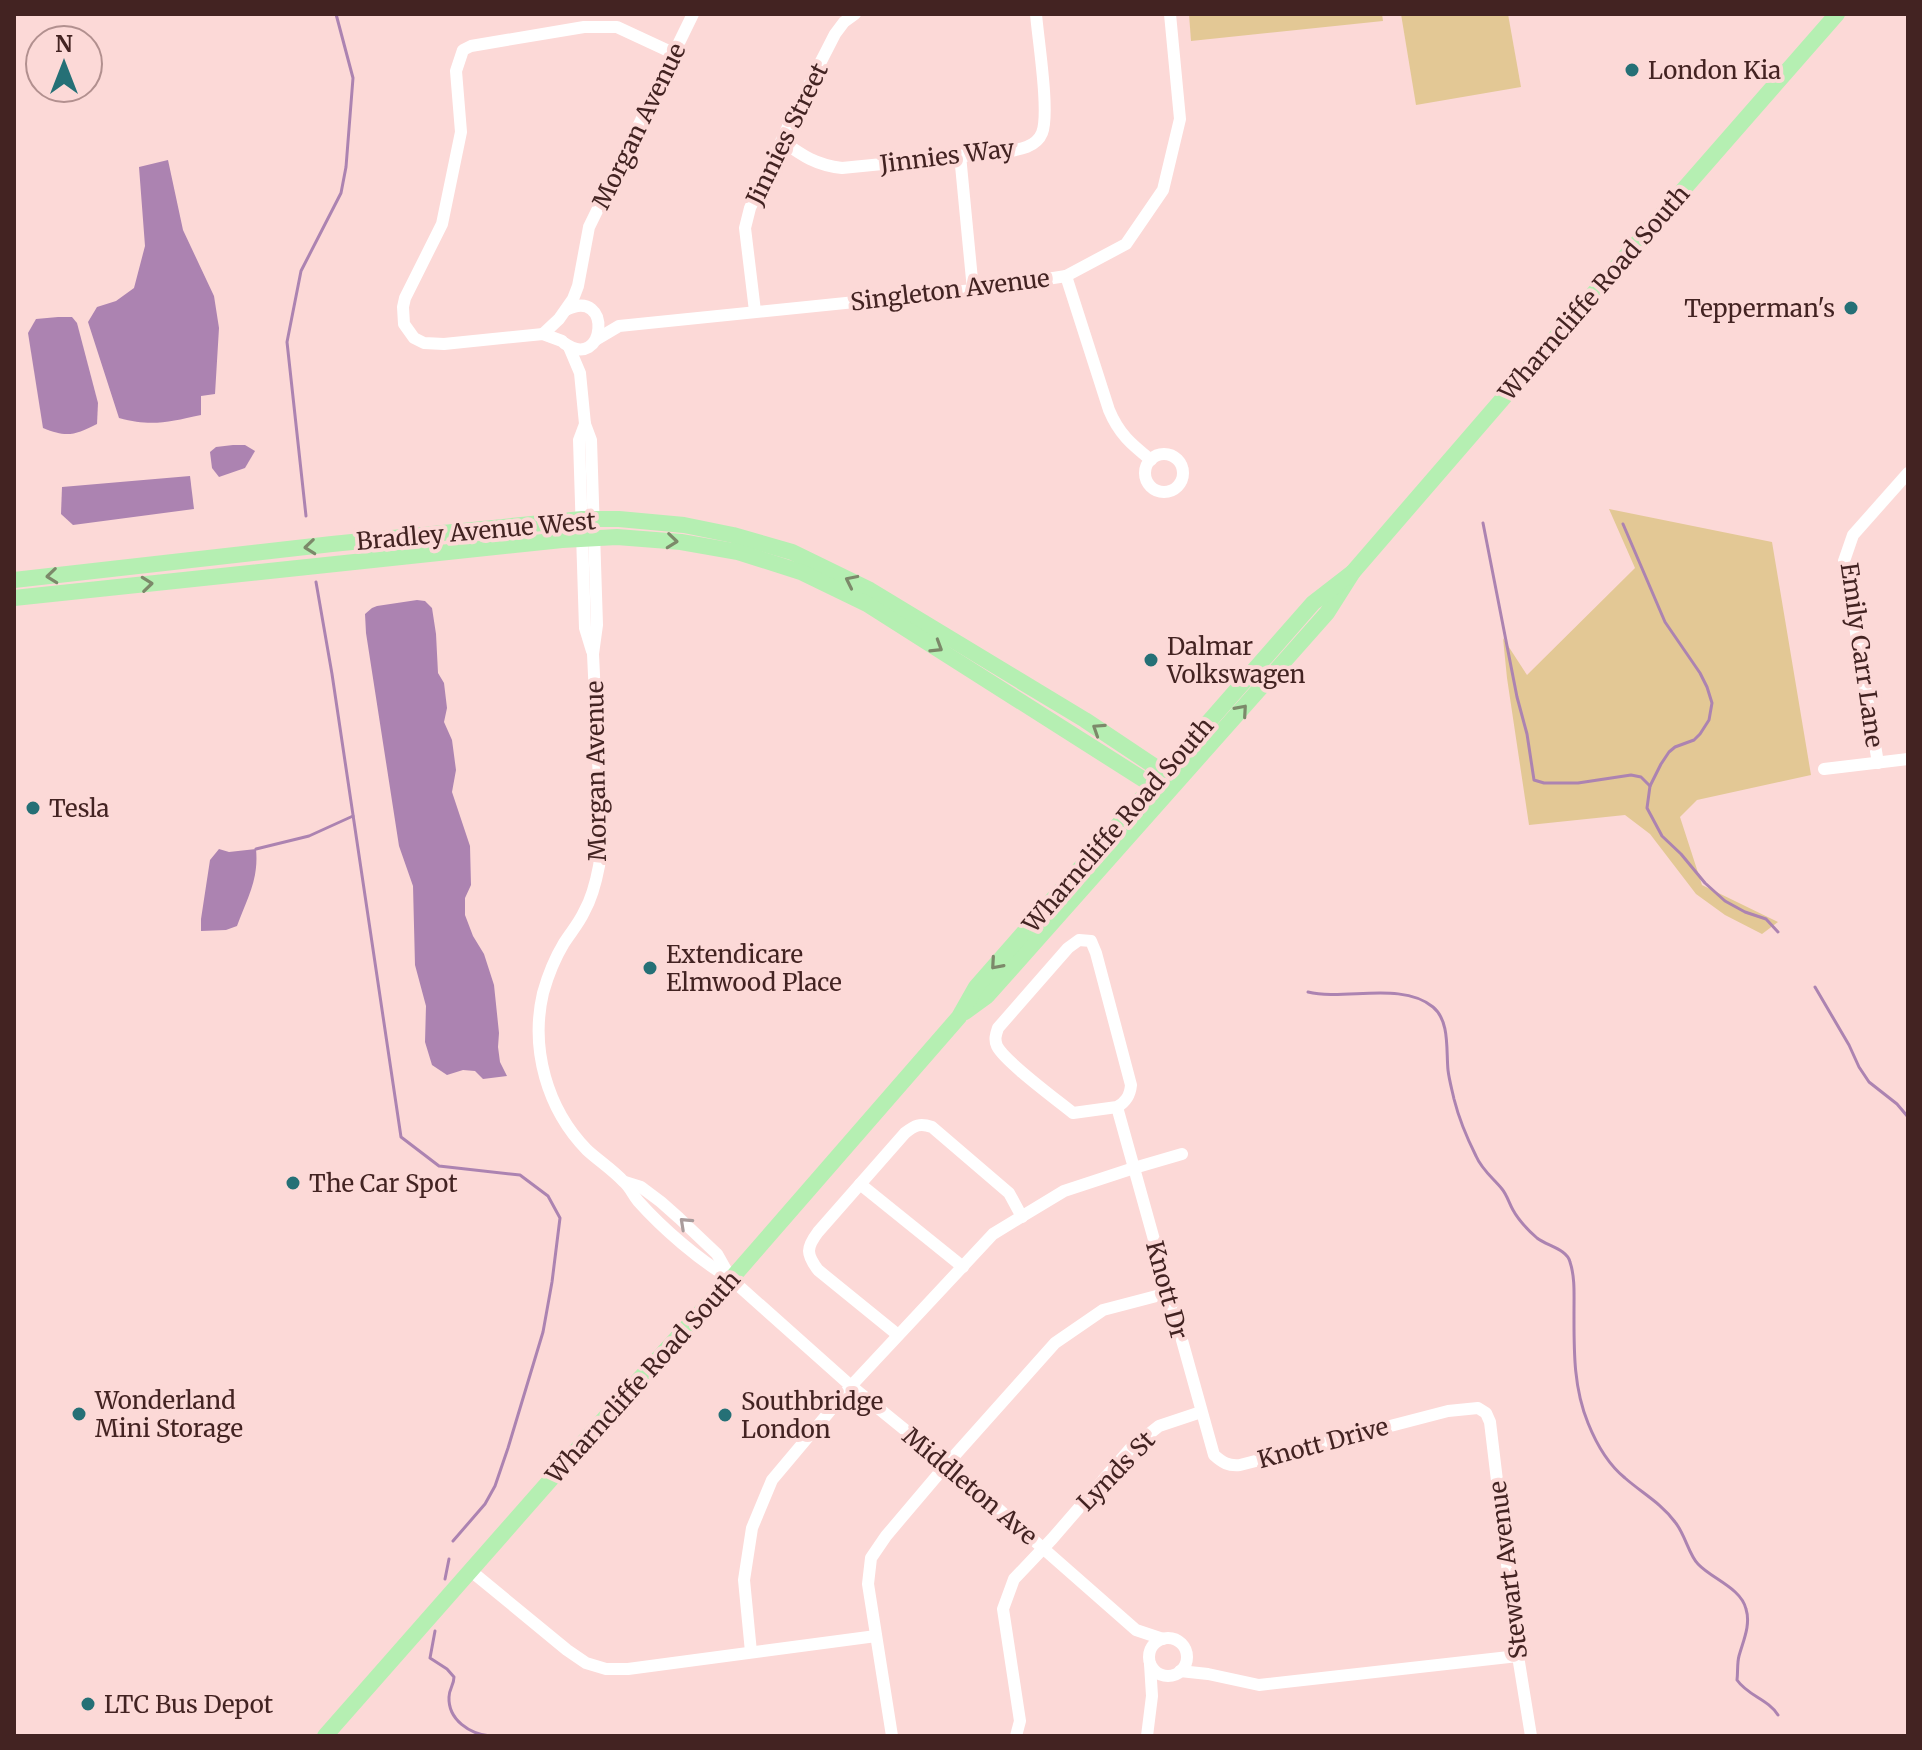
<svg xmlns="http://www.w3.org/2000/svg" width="1922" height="1750" font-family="Merriweather,serif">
<rect width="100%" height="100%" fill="#fcd9d7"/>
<g fill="#e3c895">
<polygon points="1189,14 1382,14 1383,21 1191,41"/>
<polygon points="1401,14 1508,14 1521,87 1416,105"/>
<polygon points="1609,509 1772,542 1811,775 1697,800 1680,817 1702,885 1778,922 1762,934 1725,915 1696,894 1650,834 1625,815 1529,825 1507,678 1503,638 1527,675 1635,568"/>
</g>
<g fill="#ac83b1">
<path d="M168 160 183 230 214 296 219 328 215 394 201 396V415C168 422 152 427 119 418L88 322 97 307 116 301 134 288 145 246 139 167Z"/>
<path d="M58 317H72L77 323 98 403 97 424C75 435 67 438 43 428L28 333 36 319Z"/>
<polygon points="233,445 245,445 255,451 245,468 219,477 212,468 210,452 216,447"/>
<polygon points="190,476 194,509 73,525 61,514 62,487"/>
<polygon points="417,600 425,601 432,608 436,634 438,673 444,683 447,708 444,722 452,740 456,770 452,792 470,846 471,885 465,898 465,915 473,936 484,954 494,985 499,1033 498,1047 500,1062 507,1076 483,1079 475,1071 463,1070 447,1075 432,1065 425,1042 426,1006 415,965 413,886 399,846 366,633 365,614 372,608 377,606"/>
<path d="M219 849 229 852 256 849C259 880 247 898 237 926L226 930 201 931V919L210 860Z"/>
</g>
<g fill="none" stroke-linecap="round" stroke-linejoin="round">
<g stroke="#ac83b1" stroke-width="3">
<polyline points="306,516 287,342 301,271 341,193 346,167 353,78 336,14"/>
<polyline points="1483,523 1517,697 1527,734 1534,780 1544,783 1578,783 1631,775 1641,777 1650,786"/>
<polyline points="1623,524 1665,622 1700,673 1707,687 1712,703 1709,720 1700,734 1694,740 1675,747 1669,752 1661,764 1650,786 1647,808 1662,836 1681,854 1705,883 1725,901 1745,912 1766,919 1778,932"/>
<polyline points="316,582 332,674 401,1137 439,1166 520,1175 548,1196 560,1218 552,1282 543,1332 508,1448 495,1486 485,1504 453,1541"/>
<polyline points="256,849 309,836 353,816"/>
<polyline points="1815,987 1849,1045 1859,1067 1869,1082 1897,1104 1908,1117"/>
<path d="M1308 992C1344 1001 1402 981 1433 1007 1450 1021 1446 1050 1448 1070 1449 1079 1452 1090 1454 1099 1459 1119 1467 1138 1476 1156 1482 1170 1493 1178 1502 1189 1507 1195 1509 1203 1513 1210 1519 1221 1528 1230 1537 1238 1547 1246 1567 1249 1570 1262 1575 1277 1574 1294 1574 1310 1574 1349 1573 1386 1588 1423 1596 1443 1609 1465 1625 1478 1642 1493 1661 1503 1675 1522 1685 1534 1689 1555 1698 1564 1712 1579 1741 1588 1746 1609 1751 1625 1743 1641 1739 1656 1737 1663 1738 1672 1737 1680 1748 1696 1768 1699 1778 1715"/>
<polyline points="445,1579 449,1559"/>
<path d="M435 1631 430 1658 447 1669 454 1677C454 1685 449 1689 449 1697 448 1720 470 1734 490 1736"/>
</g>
<g stroke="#fff" stroke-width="12">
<path d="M782 141C803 156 816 165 842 168L1004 152C1017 150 1036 148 1042 133 1050 113 1038 39 1036 14"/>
<polyline points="960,155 973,290"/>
<path d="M1066 276 1109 410C1119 434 1131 444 1151 460"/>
<polyline points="755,311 745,228 750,208 792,118 835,34 844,22 855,14"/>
<polyline points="543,334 559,319 573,299 578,286 589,227 693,14"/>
<polyline points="597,339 619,326 983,289 1066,276 1126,244 1163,190 1180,119 1170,14"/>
<polyline points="562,341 543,334 444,344 424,343 414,338 404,324 403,307 405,298 442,224 461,132 456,71 463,50 471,46 584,27 617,27 673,53"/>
<path d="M564 343C606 373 613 286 566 310"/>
<path d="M569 347 580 373 585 424 591 440 597 625 593 654C595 696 597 739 599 781 600 809 604 838 599 866 596 882 592 898 584 912 579 923 571 932 564 943 555 958 548 975 543 993 530 1049 547 1109 587 1150 599 1161 613 1170 624 1182 630 1187 633 1195 638 1201 663 1229 699 1260 731 1279L851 1386 947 1464 1136 1630 1163 1639"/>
<polyline points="585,424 579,440 585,628 592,651"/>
<circle cx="1164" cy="473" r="19"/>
<polyline points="1878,763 1844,561 1853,535 1908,473"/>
<polyline points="1824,769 1908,759"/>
<path d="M1117 1107 1073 1113C1057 1100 1004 1061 997 1046 994 1039 996 1034 998 1028L1068 948 1079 940 1091 941 1096 953 1131 1085C1130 1096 1126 1102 1117 1107L1214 1455C1223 1463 1228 1466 1240 1465L1448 1411 1478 1408 1486 1413 1490 1422 1518 1656 1531 1736"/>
<polyline points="625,1182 641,1187 661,1202 679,1218 717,1254 730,1277"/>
<polyline points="860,1184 963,1267"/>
<path d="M898 1335 818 1270C806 1254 806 1248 818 1232L905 1133C915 1125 920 1123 932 1127L1009 1193 1022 1217"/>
<polyline points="471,1571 567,1650 586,1663 606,1669 628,1669 876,1636"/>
<circle cx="1168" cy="1657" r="19"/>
<polyline points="751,1652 744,1580 752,1528 772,1480 851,1386 993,1234 1064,1191 1134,1168 1182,1154"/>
<polyline points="1180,1671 1208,1674 1259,1685 1518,1656"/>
<polyline points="892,1736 868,1584 871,1558 886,1536 947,1464 1055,1343 1103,1310 1168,1293"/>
<polyline points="1016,1736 1020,1721 1003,1609 1014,1579 1052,1539 1130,1449 1159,1426 1201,1412"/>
<polyline points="1147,1736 1152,1696 1150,1664"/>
</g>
<g stroke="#b5efb2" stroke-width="16">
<polyline points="14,580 332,544 582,519 619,519 684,525 733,535 792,552 870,590 1085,720 1163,772"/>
<polyline points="14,598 562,540 617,537 681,542 738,552 801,572 867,604 1152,785"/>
<polyline points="965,1012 987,996 1327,613 1353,572 1683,190 1837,14"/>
<polyline points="325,1736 633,1386 731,1279 959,1017 976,987 1313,603 1353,572"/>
</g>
</g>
<defs><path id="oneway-chevron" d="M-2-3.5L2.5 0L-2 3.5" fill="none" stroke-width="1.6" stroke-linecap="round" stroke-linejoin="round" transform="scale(2)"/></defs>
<g stroke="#7c896a">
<use href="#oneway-chevron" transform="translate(672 541) rotate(6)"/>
<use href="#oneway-chevron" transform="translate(310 547) rotate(174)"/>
<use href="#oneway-chevron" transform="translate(52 576) rotate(174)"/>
<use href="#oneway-chevron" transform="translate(851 581) rotate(-154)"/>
<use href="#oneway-chevron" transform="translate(147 584) rotate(-6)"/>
<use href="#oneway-chevron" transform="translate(937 647) rotate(32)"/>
<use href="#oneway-chevron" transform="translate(1242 710) rotate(-49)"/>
<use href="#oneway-chevron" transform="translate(1098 729) rotate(-147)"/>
<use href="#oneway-chevron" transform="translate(996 964) rotate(131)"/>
</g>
<use stroke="#aa9c9c" href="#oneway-chevron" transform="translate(685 1223) rotate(-137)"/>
<g fill="#257076" stroke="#fcd9d7" stroke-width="3">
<circle cx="1632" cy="70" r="8"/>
<circle cx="1851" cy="308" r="8"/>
<circle cx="1151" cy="660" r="8"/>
<circle cx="33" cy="808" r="8"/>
<circle cx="650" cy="968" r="8"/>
<circle cx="293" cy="1183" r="8"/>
<circle cx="79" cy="1414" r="8"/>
<circle cx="725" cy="1415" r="8"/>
<circle cx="88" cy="1704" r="8"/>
</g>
<g text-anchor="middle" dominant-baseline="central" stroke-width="8" stroke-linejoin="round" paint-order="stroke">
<g font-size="24" fill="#432322" stroke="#fcd9d7" text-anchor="start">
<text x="1648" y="70">London Kia</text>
<text x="1835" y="308" text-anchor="end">Tepperman's</text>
<text x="1167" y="646">Dalmar<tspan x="1167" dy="28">Volkswagen</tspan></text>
<text x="49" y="808">Tesla</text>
<text x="666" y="954">Extendicare<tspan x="666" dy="28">Elmwood Place</tspan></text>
<text x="309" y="1183">The Car Spot</text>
<text x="95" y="1400">Wonderland<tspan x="95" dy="28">Mini Storage</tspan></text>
<text x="741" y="1401">Southbridge<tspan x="741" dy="28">London</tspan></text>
<text x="104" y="1704">LTC Bus Depot</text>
</g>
<g font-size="24" fill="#432322" stroke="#fcd9d7">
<text transform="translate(639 126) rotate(-64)">Morgan Avenue</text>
<text transform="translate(787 134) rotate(-64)">Jinnies Street</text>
<text transform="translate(947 156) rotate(-7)">Jinnies Way</text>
<text transform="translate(950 290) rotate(-7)">Singleton Avenue</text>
<text transform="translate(1594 293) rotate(-49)">Wharncliffe Road South</text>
<text transform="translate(476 531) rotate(-5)">Bradley Avenue West</text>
<text transform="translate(1862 655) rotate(82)">Emily Carr Lane</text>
<text transform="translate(596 771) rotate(-91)">Morgan Avenue</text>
<text transform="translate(1118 825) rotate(-49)">Wharncliffe Road South</text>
<text transform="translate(1167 1290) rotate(75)">Knott Dr</text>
<text transform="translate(643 1377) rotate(-48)">Wharncliffe Road South</text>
<text transform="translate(1323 1443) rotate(-15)">Knott Drive</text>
<text transform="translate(1116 1471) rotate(-46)">Lynds St</text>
<text transform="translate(970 1486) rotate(40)">Middleton Ave</text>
<text transform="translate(1508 1570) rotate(-97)">Stewart Avenue</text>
</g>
</g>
<rect width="1922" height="1750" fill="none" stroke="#432322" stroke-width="32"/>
<g transform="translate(64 64)"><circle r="38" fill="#fcd9d7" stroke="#b2908f" stroke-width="2"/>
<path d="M0-6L14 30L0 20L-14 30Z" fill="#257076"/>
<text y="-12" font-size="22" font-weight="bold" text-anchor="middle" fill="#432322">N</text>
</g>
</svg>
